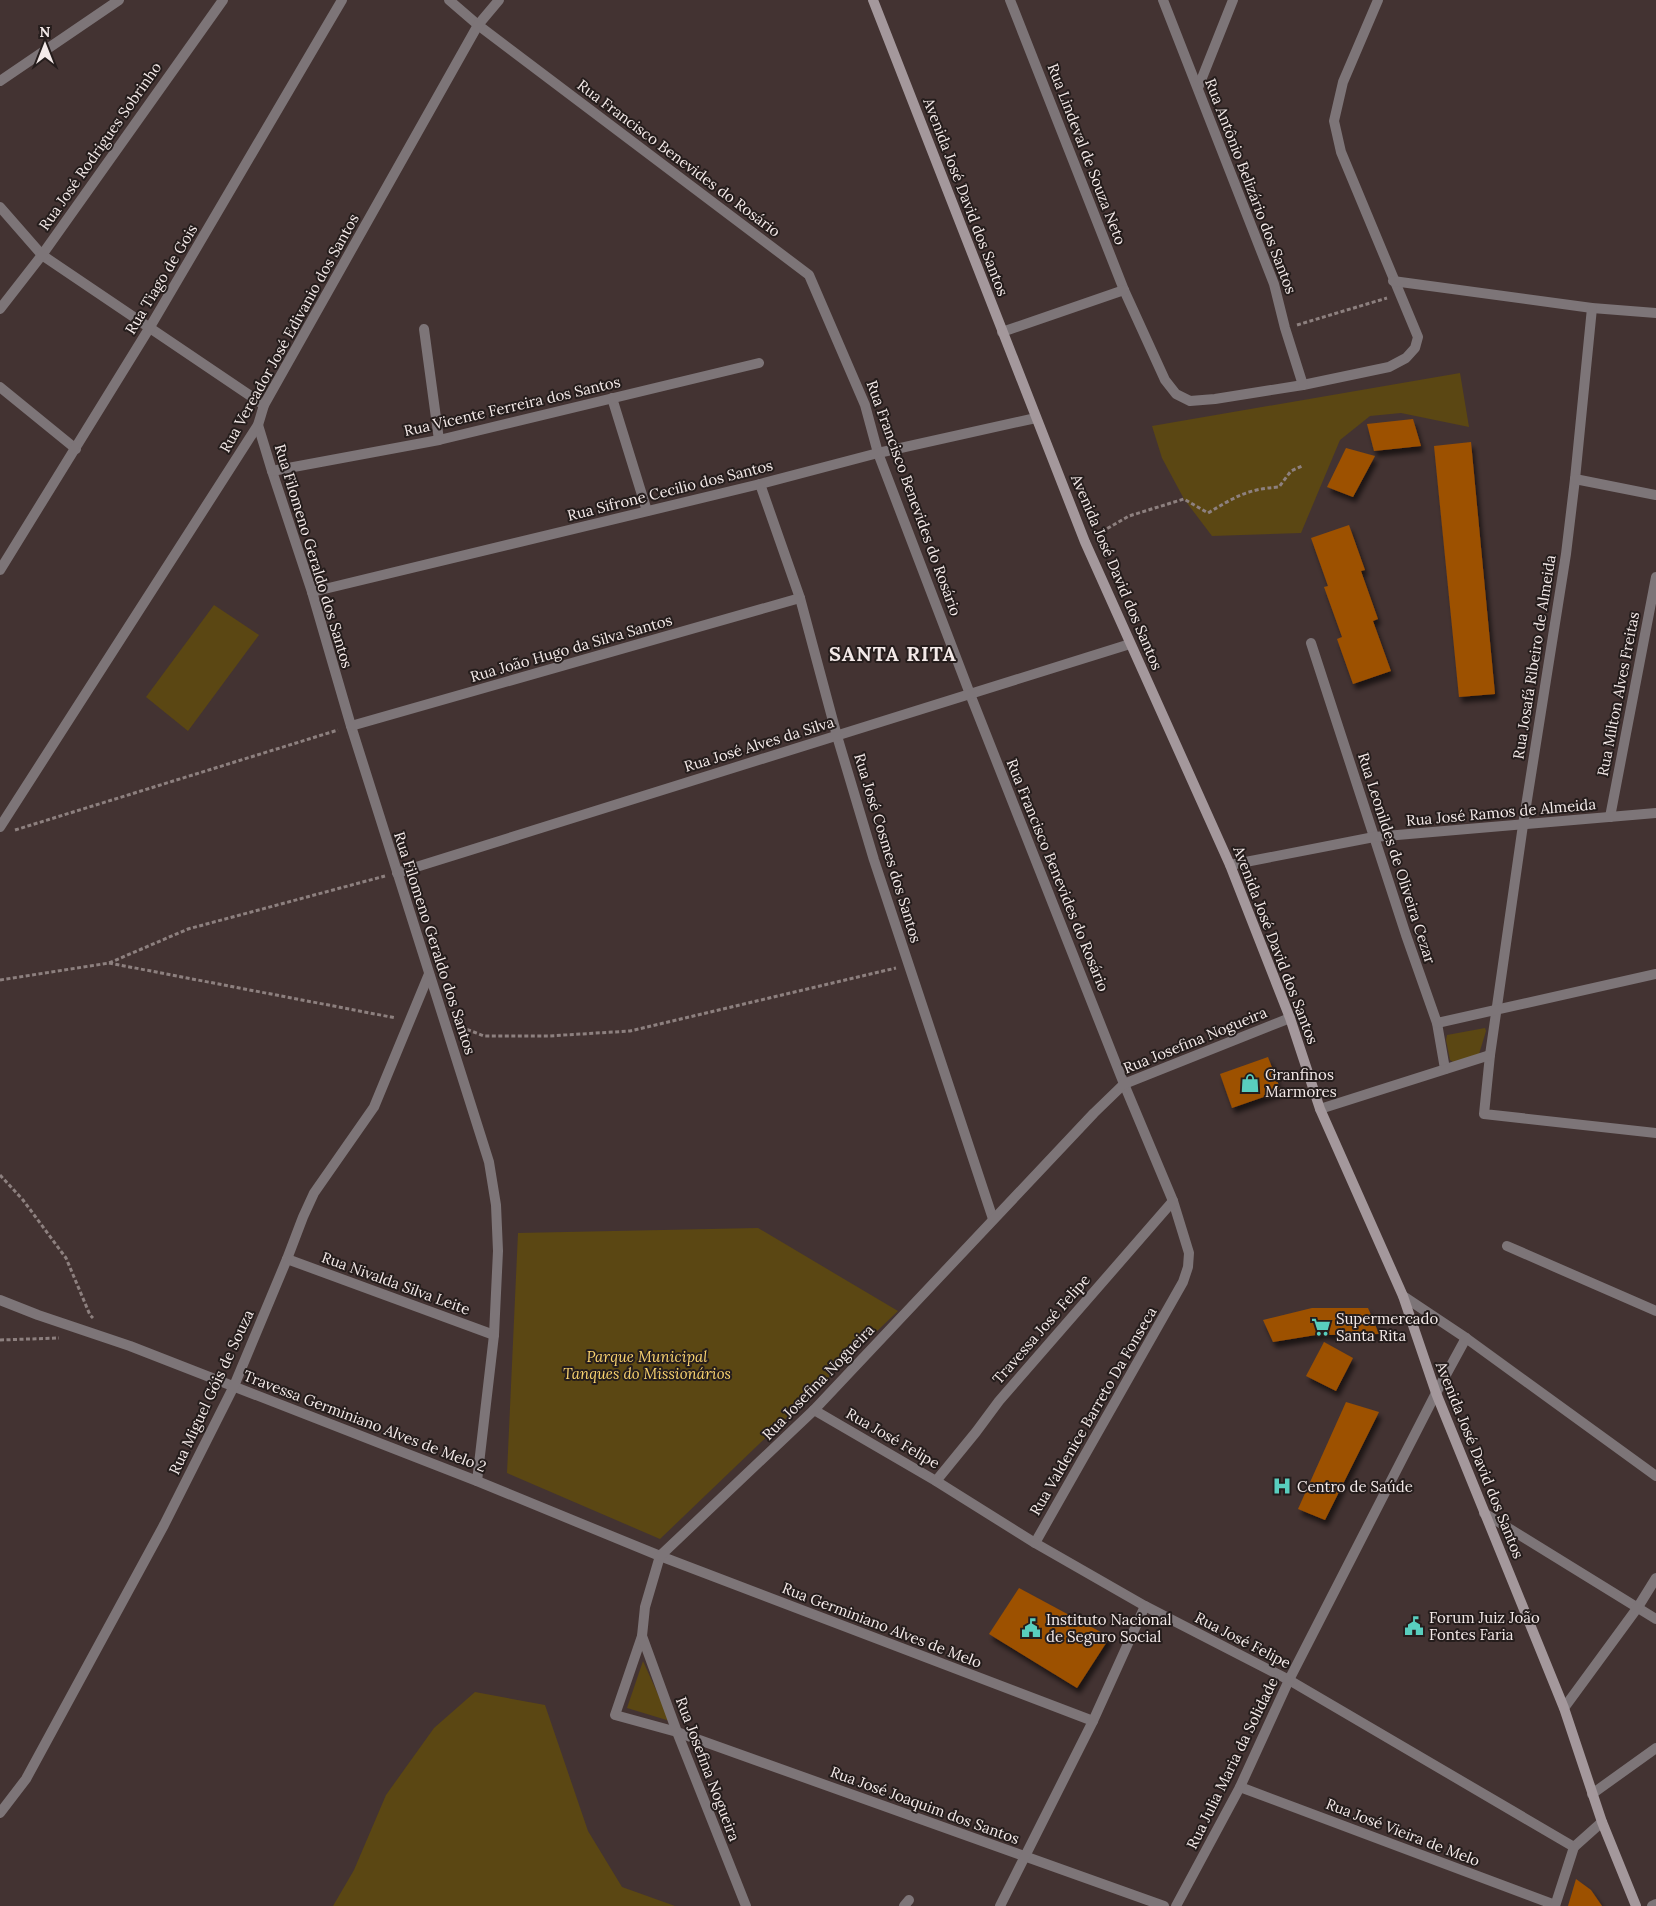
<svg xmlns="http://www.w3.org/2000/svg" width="1656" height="1906" font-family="Lora,serif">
<defs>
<filter id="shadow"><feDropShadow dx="3" dy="5.5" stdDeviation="2.5" flood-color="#0009"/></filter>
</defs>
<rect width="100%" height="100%" fill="#433332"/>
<g fill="#5b4713">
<polygon points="1460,373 1469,427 1401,413 1370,416 1340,440 1301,533 1212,536 1184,499 1162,458 1152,426"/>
<polygon points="214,605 259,635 188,731 146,697"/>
<polygon points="1485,1028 1486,1031 1479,1054 1453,1062 1450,1060 1446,1040 1447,1035"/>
<polygon points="758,1228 898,1311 660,1539 507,1473 518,1233"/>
<polygon points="643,1661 670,1721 627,1708"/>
<polygon points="475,1692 545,1705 588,1831 622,1887 675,1906 333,1906 354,1870 386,1795 434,1728"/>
</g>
<g fill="#9d5100" filter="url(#shadow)">
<polygon points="1413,419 1421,446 1374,451 1367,424"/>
<polygon points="1471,442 1495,694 1459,697 1434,446"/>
<polygon points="1346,448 1375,456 1353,497 1327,487"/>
<polygon points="1349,525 1365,570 1361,571 1378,619 1373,621 1391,671 1353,684 1337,639 1342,637 1324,587 1328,586 1311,538"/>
<polygon points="1268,1057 1281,1091 1232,1108 1220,1074"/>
<polygon points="1312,1308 1368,1308 1379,1334 1327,1335 1328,1333 1273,1342 1263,1320"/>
<polygon points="1324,1342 1353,1358 1336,1391 1306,1376"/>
<polygon points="1346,1402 1379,1412 1325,1520 1298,1509"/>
<polygon points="1019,1588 1110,1637 1077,1688 989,1634"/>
<polygon points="1576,1879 1591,1890 1602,1906 1568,1906"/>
</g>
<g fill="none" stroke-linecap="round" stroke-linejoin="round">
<g stroke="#8d807f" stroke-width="3" stroke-dasharray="4 2.5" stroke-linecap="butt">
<polyline points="1297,325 1387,298"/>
<path d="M1096 535 1129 516 1184 499 1208 513C1235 497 1247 489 1279 487L1291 471 1302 466"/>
<polyline points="15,830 338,730"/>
<polyline points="109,963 396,1018"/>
<polyline points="0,980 109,963 188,929 385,876"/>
<polyline points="461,1027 484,1036 549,1036 630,1031 896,968"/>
<polyline points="0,1175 23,1200 66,1258 90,1315 93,1318"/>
<polyline points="0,1340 59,1338"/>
</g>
<g stroke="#7d7578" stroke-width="10">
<polyline points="449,0 478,25 809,275 865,405 878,453 970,694 1124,1084 1173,1201 1189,1253 1188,1267 1183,1282 1035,1543"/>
<polyline points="1010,0 1124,290 1165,380 1176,394 1190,401 1215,399 1303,385 1389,367 1406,358 1415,348 1418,337 1341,152 1334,121 1343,82 1378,0"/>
<polyline points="1163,0 1274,284 1285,328 1303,385"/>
<polyline points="0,81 119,0"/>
<polyline points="1198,88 1233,0"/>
<polyline points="0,207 42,255 264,405"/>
<polyline points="1393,281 1592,308 1656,313"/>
<polyline points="1592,308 1575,479 1566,554 1523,825 1490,1055 1484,1114 1656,1133"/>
<polyline points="0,309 42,255 223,0"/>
<polyline points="424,329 439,440"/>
<polyline points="1002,332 1124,290"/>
<polyline points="0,387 76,449"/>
<polyline points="612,398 647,511"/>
<polyline points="258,425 272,471 312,592 351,726 489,1162 496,1205 498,1251 494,1335 477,1481"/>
<polyline points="272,471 439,440 759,363"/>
<polyline points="1575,479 1656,495"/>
<polyline points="760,484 800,598 837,736 874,860 993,1219"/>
<polyline points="0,570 150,327 342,0"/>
<polyline points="312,592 760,484 878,453 1036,418"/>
<polyline points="1311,643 1406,935 1437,1023 1445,1069"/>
<polyline points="351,726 800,598"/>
<polyline points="1610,817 1656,577"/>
<polyline points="1230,865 1374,837 1656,813"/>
<polyline points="397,873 1130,644"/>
<polyline points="1437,1023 1656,974"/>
<polyline points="1320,1109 1490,1055"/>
<polyline points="1507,1246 1656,1311"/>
<polyline points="287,1259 494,1335"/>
<polyline points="1403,1296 1466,1338 1656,1476"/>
<polyline points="0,1300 38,1315 130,1346 477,1481 660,1556 1093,1721"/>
<polyline points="814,1410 936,1481 1035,1543 1145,1606 1289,1680 1574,1847 1602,1822"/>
<polyline points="936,1481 976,1432 999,1401 1173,1201"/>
<polyline points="1484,1513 1656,1619"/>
<polyline points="642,1636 615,1715 677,1732 1164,1906"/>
<polyline points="1564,1708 1638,1607 1656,1578"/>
<polyline points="1240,1787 1555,1905"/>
<polyline points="1592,1794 1656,1748"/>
<polyline points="0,1813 26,1779 164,1525 234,1386 287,1259 303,1217 314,1193 374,1107 429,974"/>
<polyline points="746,1906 677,1732 642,1636 645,1607 660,1556 814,1410 1094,1113 1124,1084 1290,1018"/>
<polyline points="904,1906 909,1900"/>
<polyline points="1000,1906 1093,1721 1145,1606"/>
<polyline points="1176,1906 1240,1787 1289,1680 1436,1393 1466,1338"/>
<polyline points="1555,1906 1574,1847"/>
<polyline points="1652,1906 1656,1904"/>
</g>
<polyline stroke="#7d7578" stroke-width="10" points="0,827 258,425 264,405 478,25 499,0"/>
<polyline stroke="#a4989c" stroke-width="10" points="873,0 1085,542 1230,865 1290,1018 1320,1109 1403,1296 1436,1393 1564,1708 1602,1822 1636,1906"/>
</g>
<defs>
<g id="shop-bare" transform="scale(1.5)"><path d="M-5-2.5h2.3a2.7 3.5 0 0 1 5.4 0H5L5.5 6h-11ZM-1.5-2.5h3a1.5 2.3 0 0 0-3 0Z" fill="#59cebe" stroke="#251d1c" stroke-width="2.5" paint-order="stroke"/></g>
<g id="supermarket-bare" transform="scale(1.5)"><path d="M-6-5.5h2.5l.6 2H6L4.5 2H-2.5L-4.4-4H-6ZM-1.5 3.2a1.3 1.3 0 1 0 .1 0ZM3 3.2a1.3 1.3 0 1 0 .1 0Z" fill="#59cebe" stroke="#251d1c" stroke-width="2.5" paint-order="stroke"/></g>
<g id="hospital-bare" transform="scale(1.5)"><path d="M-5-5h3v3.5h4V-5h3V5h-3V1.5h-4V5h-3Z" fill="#59cebe" stroke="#251d1c" stroke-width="2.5" paint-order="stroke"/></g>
<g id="civic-bare" transform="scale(1.5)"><path d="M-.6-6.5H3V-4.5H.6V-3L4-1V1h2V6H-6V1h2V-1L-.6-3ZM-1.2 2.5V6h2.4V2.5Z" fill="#59cebe" stroke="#251d1c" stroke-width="2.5" paint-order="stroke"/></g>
</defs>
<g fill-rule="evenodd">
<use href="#shop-bare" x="1250" y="1083"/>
<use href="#supermarket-bare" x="1321" y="1327"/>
<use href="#hospital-bare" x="1282" y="1486"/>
<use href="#civic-bare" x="1414" y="1626"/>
<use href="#civic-bare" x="1031" y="1628"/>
</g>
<g text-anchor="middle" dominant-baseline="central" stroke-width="4" stroke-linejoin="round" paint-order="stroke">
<g font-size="15" fill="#f4eae9" stroke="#251d1c">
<text transform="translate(100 146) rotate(-55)">Rua José Rodrigues Sobrinho</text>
<text transform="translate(1087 154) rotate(69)">Rua Lindeval de Souza Neto</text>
<text transform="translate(679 158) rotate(37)">Rua Francisco Benevides do Rosário</text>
<text transform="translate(1251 186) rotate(69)">Rua Antônio Belizário dos Santos</text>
<text transform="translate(966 197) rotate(69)">Avenida José David dos Santos</text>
<text transform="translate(161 279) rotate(-59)">Rua Tiago de Gois</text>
<text transform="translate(289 333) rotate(-61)">Rua Vereador José Edivanio dos Santos</text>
<text transform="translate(512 406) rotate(-13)">Rua Vicente Ferreira dos Santos</text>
<text transform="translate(670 490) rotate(-14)">Rua Sifrone Cecilio dos Santos</text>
<text transform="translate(914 498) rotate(70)">Rua Francisco Benevides do Rosário</text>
<text transform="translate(314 556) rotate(73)">Rua Filomeno Geraldo dos Santos</text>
<text transform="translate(1117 572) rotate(67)">Avenida José David dos Santos</text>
<text transform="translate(571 648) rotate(-16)">Rua João Hugo da Silva Santos</text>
<text transform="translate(1534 657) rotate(-81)">Rua Josafá Ribeiro de Almeida</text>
<text transform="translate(1618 694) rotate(-79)">Rua Milton Alves Freitas</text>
<text transform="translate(759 744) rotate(-17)">Rua José Alves da Silva</text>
<text transform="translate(1501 812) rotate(-5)">Rua José Ramos de Almeida</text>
<text transform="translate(888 848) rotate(73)">Rua José Cosmes dos Santos</text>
<text transform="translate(1397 858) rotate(72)">Rua Leonildes de Oliveira Cezar</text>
<text transform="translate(1058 875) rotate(68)">Rua Francisco Benevides do Rosário</text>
<text transform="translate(435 943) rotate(72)">Rua Filomeno Geraldo dos Santos</text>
<text transform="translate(1276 945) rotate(69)">Avenida José David dos Santos</text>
<text transform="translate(1195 1040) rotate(-22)">Rua Josefina Nogueira</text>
<text transform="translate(396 1283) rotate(20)">Rua Nivalda Silva Leite</text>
<text transform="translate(1041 1329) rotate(-49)">Travessa José Felipe</text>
<text transform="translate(818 1382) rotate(-46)">Rua Josefina Nogueira</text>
<text transform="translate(211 1392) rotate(-65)">Rua Miguel Góis de Souza</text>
<text transform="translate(1093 1411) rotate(-60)">Rua Valdenice Barreto Da Fonseca</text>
<text transform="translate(365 1421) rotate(21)">Travessa Germiniano Alves de Melo 2</text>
<text transform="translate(893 1438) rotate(30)">Rua José Felipe</text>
<text transform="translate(1480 1460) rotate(68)">Avenida José David dos Santos</text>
<text transform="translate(882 1625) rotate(21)">Rua Germiniano Alves de Melo</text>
<text transform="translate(1243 1640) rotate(27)">Rua José Felipe</text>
<text transform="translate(1232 1763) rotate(-64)">Rua Julia Maria da Solidade</text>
<text transform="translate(708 1769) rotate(69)">Rua Josefina Nogueira</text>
<text transform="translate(925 1805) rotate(20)">Rua José Joaquim dos Santos</text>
<text transform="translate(1403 1832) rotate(21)">Rua José Vieira de Melo</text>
</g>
<g font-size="15" fill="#f4eae9" stroke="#251d1c" text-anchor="start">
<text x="1265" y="1074">Granfinos<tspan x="1265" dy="17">Marmores</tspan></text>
<text x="1336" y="1318">Supermercado<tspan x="1336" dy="17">Santa Rita</tspan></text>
<text x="1297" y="1486">Centro de Saúde</text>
<text x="1429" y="1617">Forum Juiz João<tspan x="1429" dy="17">Fontes Faria</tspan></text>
<text x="1046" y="1619">Instituto Nacional<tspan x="1046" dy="17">de Seguro Social</tspan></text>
</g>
<g font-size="15" font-style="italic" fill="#fad370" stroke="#251d1c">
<text x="647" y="1356">Parque Municipal<tspan x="647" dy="17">Tanques do Missionários</tspan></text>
</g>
<g font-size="20" font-weight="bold" letter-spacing="1" fill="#f4eae9" stroke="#251d1c">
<text x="893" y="653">SANTA RITA</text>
</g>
</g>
<g transform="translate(45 45)" stroke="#251d1c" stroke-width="4" paint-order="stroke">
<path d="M0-4L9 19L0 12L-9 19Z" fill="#f4eae9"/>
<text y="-8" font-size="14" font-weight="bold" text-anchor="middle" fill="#f4eae9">N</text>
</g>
</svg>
